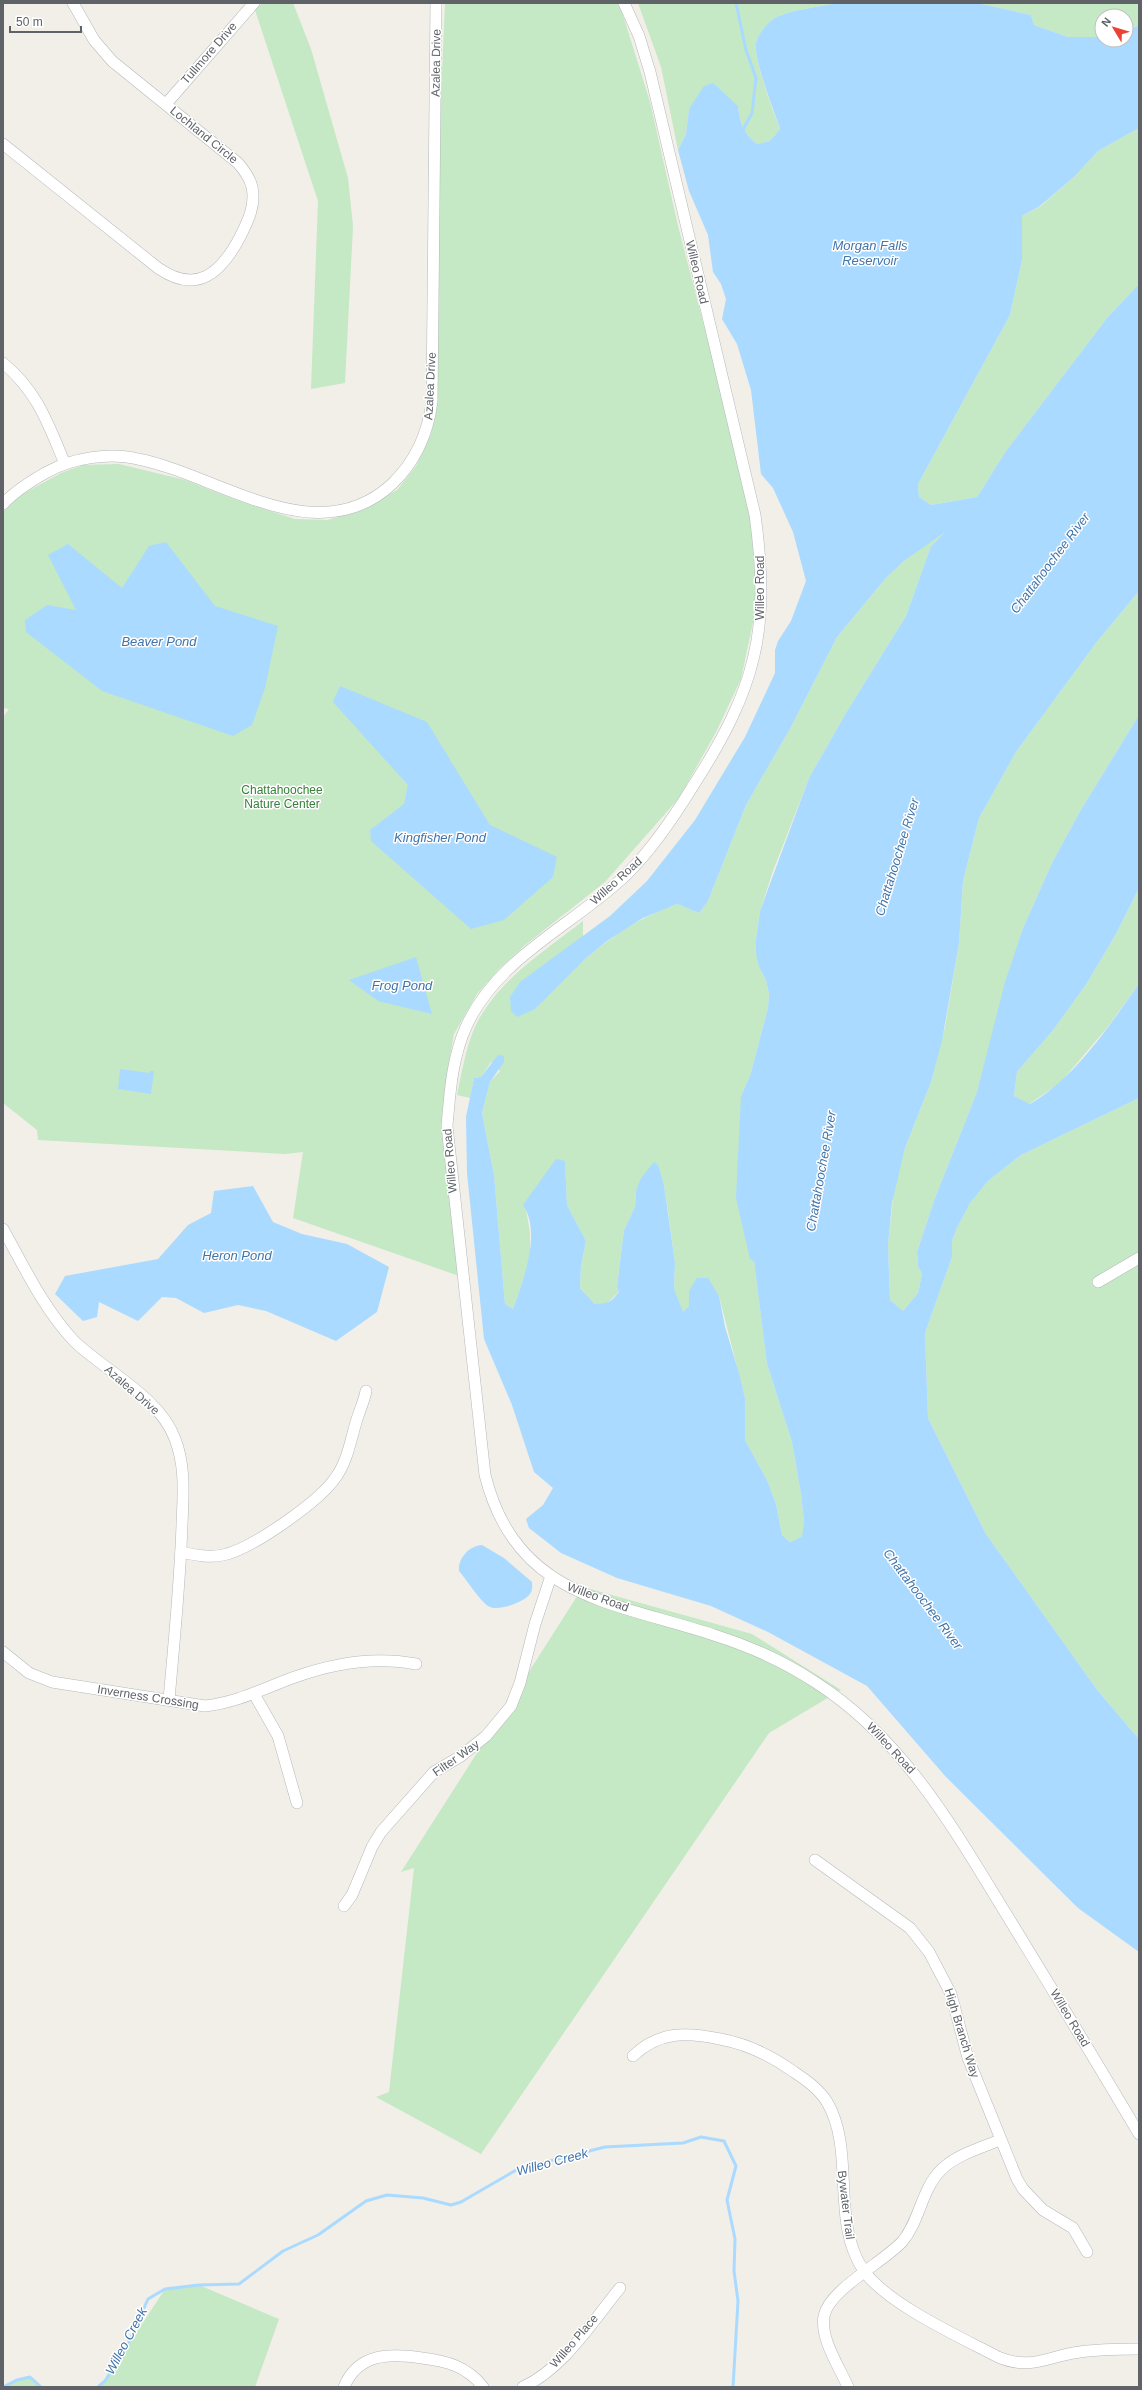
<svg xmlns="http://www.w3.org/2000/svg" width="1142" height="2390" font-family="Helvetica,sans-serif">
<rect width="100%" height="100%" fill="#f1efe8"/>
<g fill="#c5e8c5">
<polygon points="262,3 293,3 311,49 348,178 353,226 345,383 311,389 318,201 255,10"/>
<polygon points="445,3 617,3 622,12 650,102 678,226 761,545 753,622 741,679 716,732 679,798 605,882 524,946 499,969 477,994 454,1034 447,1073 465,1278 293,1218 303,1152 285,1154 38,1140 37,1130 3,1103 3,717 9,709 3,708 3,512 21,495 61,473 83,465 119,464 185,480 236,500 295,519 327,520 355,513 397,490 416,466 431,434 436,412 438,390 432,312"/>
<path d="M638 3H836C818 7 797 9 779 16 770 19 758 33 756 43 754 62 773 110 780 129L770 141 757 144C743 133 740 123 738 106L689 109 686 134 678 150 661 67Z"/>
<polygon points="977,3 1139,3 1139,25 1126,32 1126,16 1102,16 1102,37 1068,37 1034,25 1031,15"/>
<polygon points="1139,128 1139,284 1107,318 1006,451 977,497 931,505 919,497 918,484 1010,315 1022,260 1022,216 1041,206 1074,177 1098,151"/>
<path d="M948 529 931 546 906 616 846 713 809 778 773 871 760 911 756 939 759 967 766 980 769 994 768 1008 750 1076 741 1096 754 1261 767 1364 792 1442 801 1494 804 1522 803 1537 790 1542 782 1535 776 1504 767 1480 745 1440V1398L719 1296 689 1291V1306L683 1313 674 1288 675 1263 668 1211 664 1185 657 1165 636 1191 635 1207 624 1230 617 1287 619 1292 606 1304H595L580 1288 581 1266 586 1241 567 1205 565 1161 526 1209 530 1233V1261L513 1309 505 1304 494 1175 482 1113 490 1082 500 1071 491 1062 481 1077 474 1078 470 1098 457 1095C463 1069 467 1037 482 1014 506 975 547 949 583 921V937L564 952 535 1009C575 964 620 924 677 904L699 913 708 901 746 805 791 727 837 637 885 579 904 561Z"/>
<polygon points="1139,591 1139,715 1079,813 1052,863 1023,928 977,1092 935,1198 917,1252 918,1266 922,1274 918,1293 903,1311 890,1300 888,1245 894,1189 905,1148 931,1082 945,1027 959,943 963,881 979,818 1016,752 1096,643"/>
<polygon points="1139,888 1139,984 1106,1029 1060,1083 1029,1104 1014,1096 1017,1072 1054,1029 1087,983 1116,934"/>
<polygon points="1139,1098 1139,1739 1098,1691 986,1534 928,1418 925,1333 952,1257 952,1241 957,1228 970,1203 988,1181 1021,1155"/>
<polygon points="583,1587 752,1634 841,1690 769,1733 481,2154 376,2097 389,2092 414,1868 401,1872"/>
<polygon points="199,2285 279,2319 255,2387 98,2387 105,2381 165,2289"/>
<polygon points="30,2377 41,2387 3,2387 17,2380"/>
</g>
<g fill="#aadaff">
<path d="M836 3H977L1031 15 1034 25 1068 37H1102V40H1126V32L1139 25V128L1098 151 1074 177 1040 206 1022 216V260L1010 315 918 484 919 497 931 505 977 497 1006 451 1107 318 1139 284V591L1096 643 1016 752 979 818 963 881 959 943 942 1041 931 1082 905 1148 892 1203 888 1245 890 1300 903 1311 918 1293 922 1274 918 1266 917 1252 935 1198 977 1092 1005 982 1023 928 1052 863 1079 813 1139 715V888L1116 934 1087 983 1054 1029 1017 1072 1014 1096 1030 1104C1076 1077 1108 1027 1139 984V1098L1021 1155 988 1181 970 1203 957 1228 952 1241V1257L925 1333 928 1418 986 1534 1098 1691 1139 1739V1952L1078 1908 946 1777 867 1686 768 1632 711 1606 617 1578 561 1553 529 1528 526 1519 543 1505 553 1488 534 1472 512 1405 484 1339 467 1173 466 1117 474 1078 481 1077 498 1055 504 1056V1062L490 1082 482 1113 494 1175 505 1304 513 1309C523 1281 542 1233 523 1205L556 1159 565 1161 567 1205 586 1241 581 1266 580 1288 595 1304C608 1304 612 1301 619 1292L617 1287 624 1230 635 1207 636 1191 641 1178 654 1162 658 1165 664 1185 675 1263 674 1288 683 1312 689 1306V1291L697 1278H708L719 1296 725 1327 739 1373 745 1398V1440L767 1480 776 1504 782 1535 790 1542 802 1537 804 1522 801 1494 792 1442 767 1364 754 1261 750 1259 736 1198 741 1096 750 1076 768 1008 769 994 766 980 759 967 756 953V939L760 911 809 778 846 713 906 616 931 546 945 532 904 561 885 579 837 637 791 727 746 805 708 901 699 913 677 904 643 918 607 941 585 959 535 1009 517 1017 511 1011 510 997 520 982 610 916 647 881 695 820 745 737 775 673V650L778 641 791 621 806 581 793 532 773 488 761 474 751 390 737 344 722 319 726 299 721 284 713 272 708 235 689 191 678 150 686 134 689 109 704 86 713 83 738 106C740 123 743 133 757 144L770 141 780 129C774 110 754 62 756 43 758 33 770 19 779 16 797 9 818 7 836 3Z"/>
<polygon points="166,542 215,606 278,626 265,688 252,725 233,736 102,691 26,632 25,620 47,605 76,610 48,555 68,544 122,588 149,546"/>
<polygon points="340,686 427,722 490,825 557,857 553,877 504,920 471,929 371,841 370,830 404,804 408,785 333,702"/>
<polygon points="416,957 432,1014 378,1001 349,980"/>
<polygon points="120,1069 149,1073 150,1071 154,1071 151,1094 118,1089"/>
<polygon points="253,1186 273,1222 302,1234 347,1244 389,1267 377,1312 336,1341 266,1311 238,1305 204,1313 176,1298 162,1297 138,1321 99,1302 97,1317 83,1321 55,1294 65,1276 158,1259 188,1225 211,1213 214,1191"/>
<path d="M482 1545 504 1558 532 1582C532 1585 533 1590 530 1594 524 1602 500 1611 490 1607 482 1604 466 1579 459 1571 458 1558 469 1546 482 1545Z"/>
</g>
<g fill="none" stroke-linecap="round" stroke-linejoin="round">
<g stroke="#aadaff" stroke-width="3">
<polyline points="736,3 746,50 756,78 752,113 743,130 744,134"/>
<polyline points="3,2387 17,2380 30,2377 41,2387"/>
<polyline points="98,2387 105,2381 127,2346 148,2299 165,2289 199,2285 239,2284 283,2251 318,2235 366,2201 387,2195 423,2198 451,2205 461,2202 518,2169 605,2147 683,2143 701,2137 724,2141 736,2166 727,2200 735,2239 734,2271 738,2301 733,2387"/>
</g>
<g stroke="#b5b8bc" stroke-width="12">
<g id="minor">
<path d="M624 3 639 36 650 72 755 515C771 631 756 688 693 786 674 817 654 847 628 873 576 924 497 957 466 1027 452 1058 450 1092 447 1126L485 1475C516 1598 611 1601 714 1635 749 1646 783 1661 815 1682 904 1739 954 1829 1008 1917 1052 1989 1096 2061 1139 2134"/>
<polyline points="166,104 254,3"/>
<path d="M3 144 158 268C197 295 221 273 240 237 248 221 256 205 252 187 250 178 244 170 238 163L112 61 94 40 73 3"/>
<path d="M3 363C38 392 48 424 65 464"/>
<path d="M3 504C15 491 31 481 47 472 73 458 109 452 138 459 219 475 317 554 392 484 416 461 428 434 432 401L436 3"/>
<path d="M3 1229C24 1267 44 1309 74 1341 105 1371 160 1397 175 1439 186 1467 183 1496 182 1525 180 1584 174 1642 169 1700"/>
<polyline points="1098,1282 1139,1258"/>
<path d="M181 1552C195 1555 209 1558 223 1555 252 1549 320 1501 336 1477 348 1460 351 1438 357 1419 360 1410 364 1401 366 1391"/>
<path d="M3 1652 29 1673 52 1682 205 1706C239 1702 264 1688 295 1677 334 1663 375 1656 416 1664"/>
<polyline points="254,1694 278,1736 297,1803"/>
<polyline points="815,1860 910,1928 929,1952 951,1994 968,2058 1017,2179 1023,2189 1043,2210 1073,2228 1087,2252"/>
<polyline points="344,1906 352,1895 372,1847 381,1832 434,1772 461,1756 486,1736 511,1706 520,1683 535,1624 551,1576"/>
<path d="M633 2056C659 2031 686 2032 720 2039 747 2044 772 2056 794 2072 806 2080 819 2089 827 2102 856 2151 830 2222 864 2271 887 2304 962 2338 998 2357 1031 2371 1048 2356 1080 2352 1099 2349 1119 2349 1139 2349"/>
<path d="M344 2387C358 2353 390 2353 422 2358 446 2361 467 2366 483 2387"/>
<path d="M523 2387C564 2368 592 2322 620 2288"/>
<path d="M848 2387C839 2366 820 2339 824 2316 829 2290 882 2263 902 2242 920 2221 921 2190 941 2170 956 2155 980 2148 1000 2140"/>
</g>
</g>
<use href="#minor" stroke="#fff" stroke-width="11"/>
</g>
<g text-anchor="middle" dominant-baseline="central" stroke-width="3" stroke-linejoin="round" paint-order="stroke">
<g font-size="12" fill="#5f6368" stroke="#fff">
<text transform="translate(209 53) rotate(-49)">Tullmore Drive</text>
<text transform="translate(436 63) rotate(-89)">Azalea Drive</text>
<text transform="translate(204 135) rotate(39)">Lochland Circle</text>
<text transform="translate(697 272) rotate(77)">Willeo Road</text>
<text transform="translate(430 386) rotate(-87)">Azalea Drive</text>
<text transform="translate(760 588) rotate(-90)">Willeo Road</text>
<text transform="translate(616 881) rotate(-42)">Willeo Road</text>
<text transform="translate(450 1161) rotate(-95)">Willeo Road</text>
<text transform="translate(132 1390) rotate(41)">Azalea Drive</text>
<text transform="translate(598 1597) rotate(20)">Willeo Road</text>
<text transform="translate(148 1697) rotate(9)">Inverness Crossing</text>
<text transform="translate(891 1748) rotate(47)">Willeo Road</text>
<text transform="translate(456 1758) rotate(-35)">Filter Way</text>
<text transform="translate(1070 2018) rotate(59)">Willeo Road</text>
<text transform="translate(962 2033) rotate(73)">High Branch Way</text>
<text transform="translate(846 2205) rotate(83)">Bywater Trail</text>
<text transform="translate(574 2341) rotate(-49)">Willeo Place</text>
</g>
<g font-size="12" fill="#348238" stroke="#fff">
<text x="282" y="790">Chattahoochee<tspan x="282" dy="14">Nature Center</tspan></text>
</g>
<g font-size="13" font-style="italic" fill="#4174aa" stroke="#fff">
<text x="870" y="245">Morgan Falls<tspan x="870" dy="15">Reservoir</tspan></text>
<text transform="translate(1050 563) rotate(-53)">Chattahoochee River</text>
<text x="159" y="641">Beaver Pond</text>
<text x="440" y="837">Kingfisher Pond</text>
<text transform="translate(897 857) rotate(-73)">Chattahoochee River</text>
<text x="402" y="985">Frog Pond</text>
<text transform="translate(821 1171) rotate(-80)">Chattahoochee River</text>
<text x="237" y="1255">Heron Pond</text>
<text transform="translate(923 1599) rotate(53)">Chattahoochee River</text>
<text transform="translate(552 2162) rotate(-15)">Willeo Creek</text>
<text transform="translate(126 2341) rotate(-62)">Willeo Creek</text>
</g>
</g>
<rect width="1142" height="2390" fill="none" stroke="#5f6368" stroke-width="8"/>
<g transform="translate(1114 28) rotate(308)"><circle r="19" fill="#ffffff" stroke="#bfc1c3"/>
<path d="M0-3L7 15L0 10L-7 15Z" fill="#ea4335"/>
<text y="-6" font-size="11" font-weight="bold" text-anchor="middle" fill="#5f6368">N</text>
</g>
<path d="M10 26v6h71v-6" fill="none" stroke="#5f6368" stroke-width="2"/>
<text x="16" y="26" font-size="12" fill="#5f6368" stroke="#ffffff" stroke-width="3" paint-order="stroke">50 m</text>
</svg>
